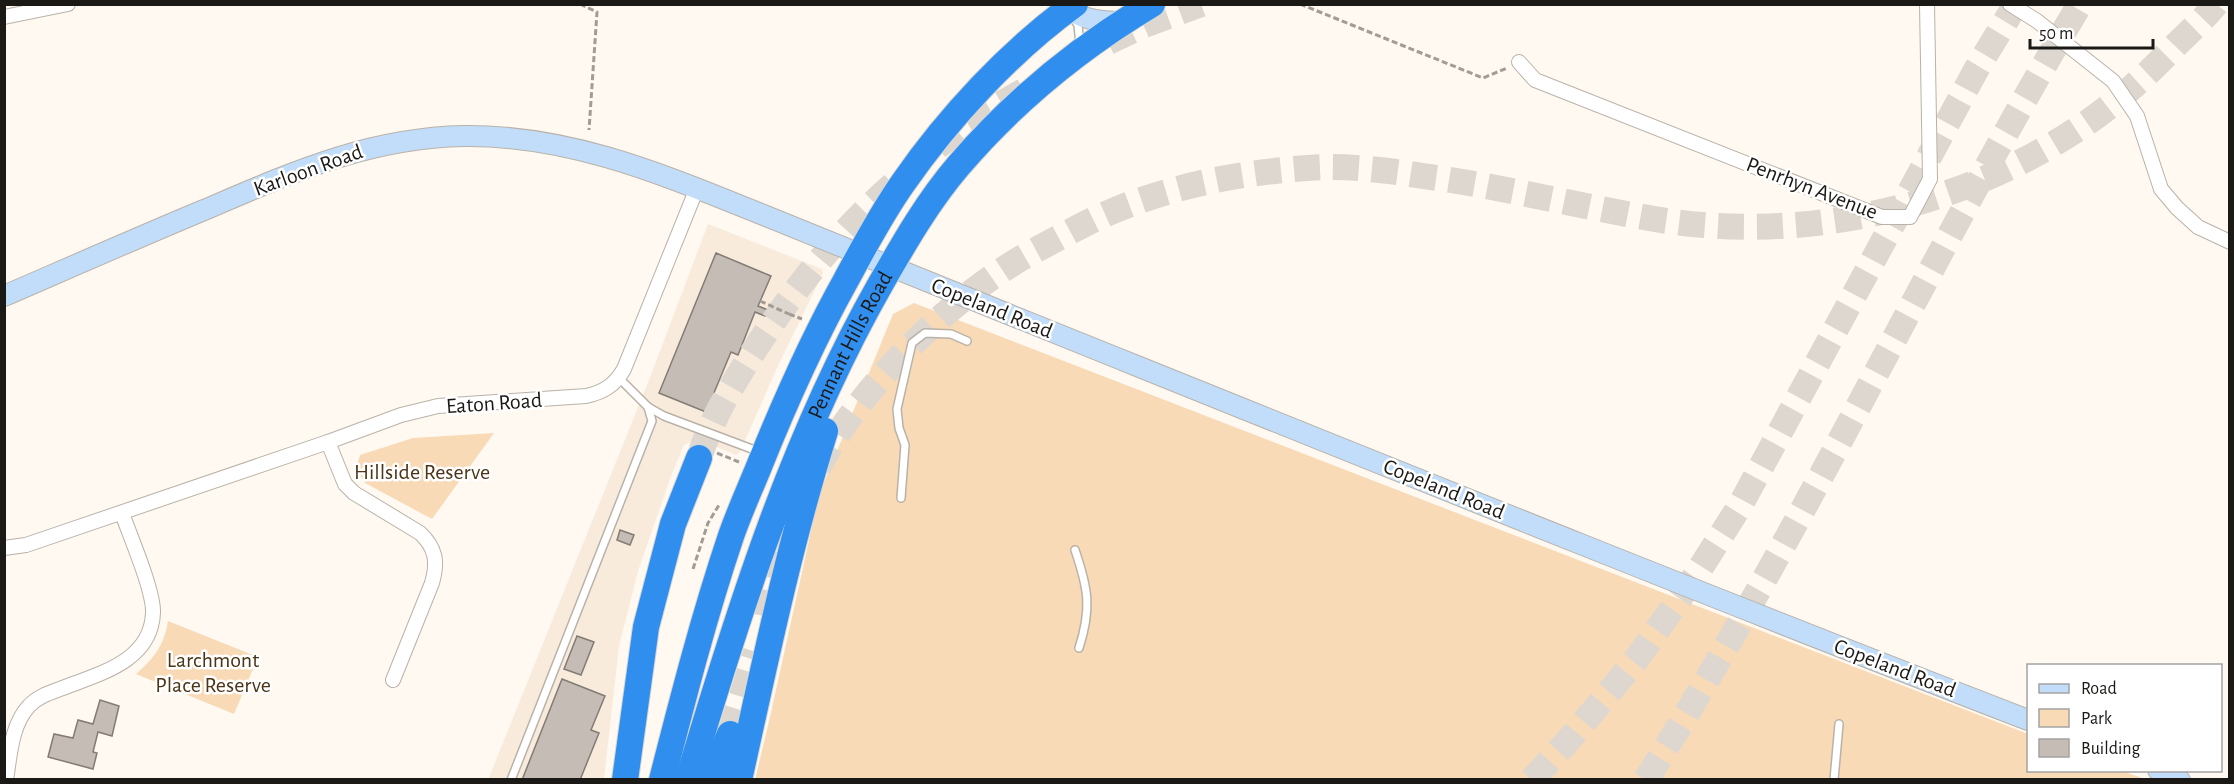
<svg xmlns="http://www.w3.org/2000/svg" width="2234" height="784" font-family="'Alegreya Sans',sans-serif">
<rect width="100%" height="100%" fill="#fff9f1"/>
<polygon fill="#f8ebdc" points="708,224 822,269 823,273 776,370 740,452 736,455 709,444 692,441 684,445 671,476 638,571 619,646 604,779 488,780 651,375"/>
<g fill="#f9dab6">
<polygon points="914,303 2028,734 2028,770 2122,771 2145,779 755,780 770,717 819,495 893,314"/>
<polygon points="494,433 432,519 365,483 356,469 360,455 413,438"/>
<path d="M168 621 258 657 234 714 136 674C154 658 164 646 168 621Z"/>
</g>
<g fill="#c5bdb5" stroke="#827c74" stroke-width="1.5">
<polygon points="716,253 771,276 758,306 768,310 765,316 755,312 738,355 731,352 706,412 659,393"/>
<polygon points="620,530 634,535 630,545 617,540"/>
<polygon points="577,636 594,642 581,675 564,669"/>
<polygon points="562,679 605,696 591,730 599,733 580,780 522,780"/>
<polygon points="100,700 119,706 112,736 98,732 93,752 97,753 93,769 48,757 54,734 73,738 78,720 93,724"/>
</g>
<g fill="none" stroke-linecap="round" stroke-linejoin="round">
<g stroke="#ddd7d0" stroke-width="26" stroke-dasharray="26 13" stroke-linecap="butt">
<polyline points="1108,42 1144,25 1201,4"/>
<polyline points="937,147 964,125 1027,89"/>
<path d="M699 458C710 423 728 392 748 360 789 295 841 228 900 179"/>
<path d="M818 468C860 386 954 294 1034 251 1055 240 1076 228 1097 218 1168 185 1250 170 1328 167 1360 167 1392 171 1423 176 1499 186 1574 205 1649 218 1800 245 1962 209 2088 122 2120 100 2149 73 2177 44 2190 31 2204 19 2216 4"/>
<polyline points="764,616 774,564 790,528"/>
<polyline points="730,734 756,652"/>
<polyline points="1532,780 1574,734 1636,660 1696,575 1741,504 1976,70 2016,4"/>
<path d="M1646 780C1804 529 1928 259 2080 4"/>
</g>
<g stroke="#b9b2a9" stroke-width="10">
<g id="lane">
<polyline points="1074,19 1078,25 1080,45"/>
<polyline points="648,407 664,416 760,452"/>
<polyline points="901,498 905,445 899,428 897,409 912,343 925,333 951,334 967,341"/>
<path d="M1075 550C1088 588 1092 608 1079 648"/>
<polyline points="511,780 652,421 648,407 619,378"/>
<polyline points="1834,780 1839,724"/>
</g>
</g>
<g stroke="#b9b2a9" stroke-width="16">
<g id="street">
<polyline points="2010,4 2037,21 2113,81 2137,116 2161,189 2177,208 2198,227 2230,242"/>
<polyline points="4,17 68,4"/>
<polyline points="1519,62 1535,80 1882,217 1910,217 1930,179 1927,4"/>
<path d="M328 442 345 484 354 493 420 533C436 548 438 562 432 583L393 680"/>
<path d="M4 548 26 545 328 442 401 415 438 406 586 396C604 392 615 385 624 369L697 188"/>
<path d="M6 780C10 756 11 725 29 706 37 697 49 693 60 689 98 674 151 662 153 613 154 591 130 536 122 513"/>
</g>
</g>
<g stroke="#b9b2a9" stroke-width="22">
<g id="secondary">
<path d="M1062 4C1079 20 1101 22 1123 22"/>
<path d="M4 296C71 267 137 238 204 210 291 173 367 138 464 136 573 135 666 176 766 216 843 247 920 279 998 310 1341 448 1684 587 2028 720"/>
<polyline points="2158,770 2180,780"/>
</g>
</g>
<g stroke="#d6d6d5" stroke-width="28">
<g id="highway">
<polyline points="625,780 646,627 673,524 699,458"/>
<path d="M662 780C683 698 704 616 731 536 739 513 749 491 758 469 784 404 812 341 846 280 864 247 881 214 903 183 948 118 1010 51 1075 4"/>
<path id="s1" d="M688 780C739 610 792 440 880 285 904 243 928 201 959 165 1014 101 1080 47 1152 4"/>
<polyline points="714,780 717,764 730,734"/>
<path d="M739 780C765 662 789 546 825 431"/>
</g>
</g>
<g stroke="#a19c96" stroke-width="3" stroke-dasharray="6 3" stroke-linecap="butt">
<polyline points="580,4 597,12 589,130"/>
<polyline points="1300,4 1483,78 1507,68"/>
<polyline points="789,314 802,319"/>
<polyline points="717,453 739,462"/>
<polyline points="693,569 708,523 719,505"/>
</g>
<use href="#lane" stroke="#fff" stroke-width="7"/>
<use href="#street" stroke="#fff" stroke-width="14"/>
<use href="#secondary" stroke="#c1ddfa" stroke-width="20"/>
<use href="#highway" stroke="#308eef" stroke-width="26"/>
<polyline stroke="#a19c96" stroke-width="3" stroke-dasharray="6 3" stroke-linecap="butt" points="760,301 789,314"/>
</g>
<g text-anchor="middle" dominant-baseline="central" stroke-width="5" stroke-linejoin="round" paint-order="stroke">
<g font-size="22" fill="#1b1916" stroke="#fff">
<text transform="translate(308 170) rotate(-20)">Karloon Road</text>
<text transform="translate(1812 188) rotate(21)">Penrhyn Avenue</text>
<text transform="translate(992 308) rotate(22)">Copeland Road</text>
<text stroke="none"><textPath href="#s1" startOffset="465">Pennant Hills Road</textPath></text>
<text transform="translate(494 403) rotate(-4)">Eaton Road</text>
<text transform="translate(1444 489) rotate(22)">Copeland Road</text>
<text transform="translate(1895 668) rotate(21)">Copeland Road</text>
</g>
<g font-size="22" fill="#4c3516" stroke="#fff">
<text x="422" y="472">Hillside Reserve</text>
<text x="213" y="660">Larchmont<tspan x="213" dy="25">Place Reserve</tspan></text>
</g>
</g>
<rect width="2234" height="784" fill="none" stroke="#1b1916" stroke-width="12"/>
<rect x="2027" y="664" width="195" height="108" fill="#ffffff" stroke="#a4a3a2" stroke-width="1.5"/>
<rect x="2039" y="684" width="30" height="9" fill="#c1ddfa" stroke="#a4a3a2" stroke-width="1.5"/>
<text x="2081" y="694" font-size="18" fill="#1b1916">Road</text>
<rect x="2039" y="709" width="30" height="18" fill="#f9dab6" stroke="#a4a3a2" stroke-width="1.5"/>
<text x="2081" y="724" font-size="18" fill="#1b1916">Park</text>
<rect x="2039" y="739" width="30" height="18" fill="#c5bdb5" stroke="#a4a3a2" stroke-width="1.5"/>
<text x="2081" y="754" font-size="18" fill="#1b1916">Building</text>
<path d="M2030 39v9h123v-9" fill="none" stroke="#1b1916" stroke-width="3"/>
<text x="2039" y="39" font-size="18" fill="#1b1916" stroke="#ffffff" stroke-width="4.5" paint-order="stroke">50 m</text>
</svg>
